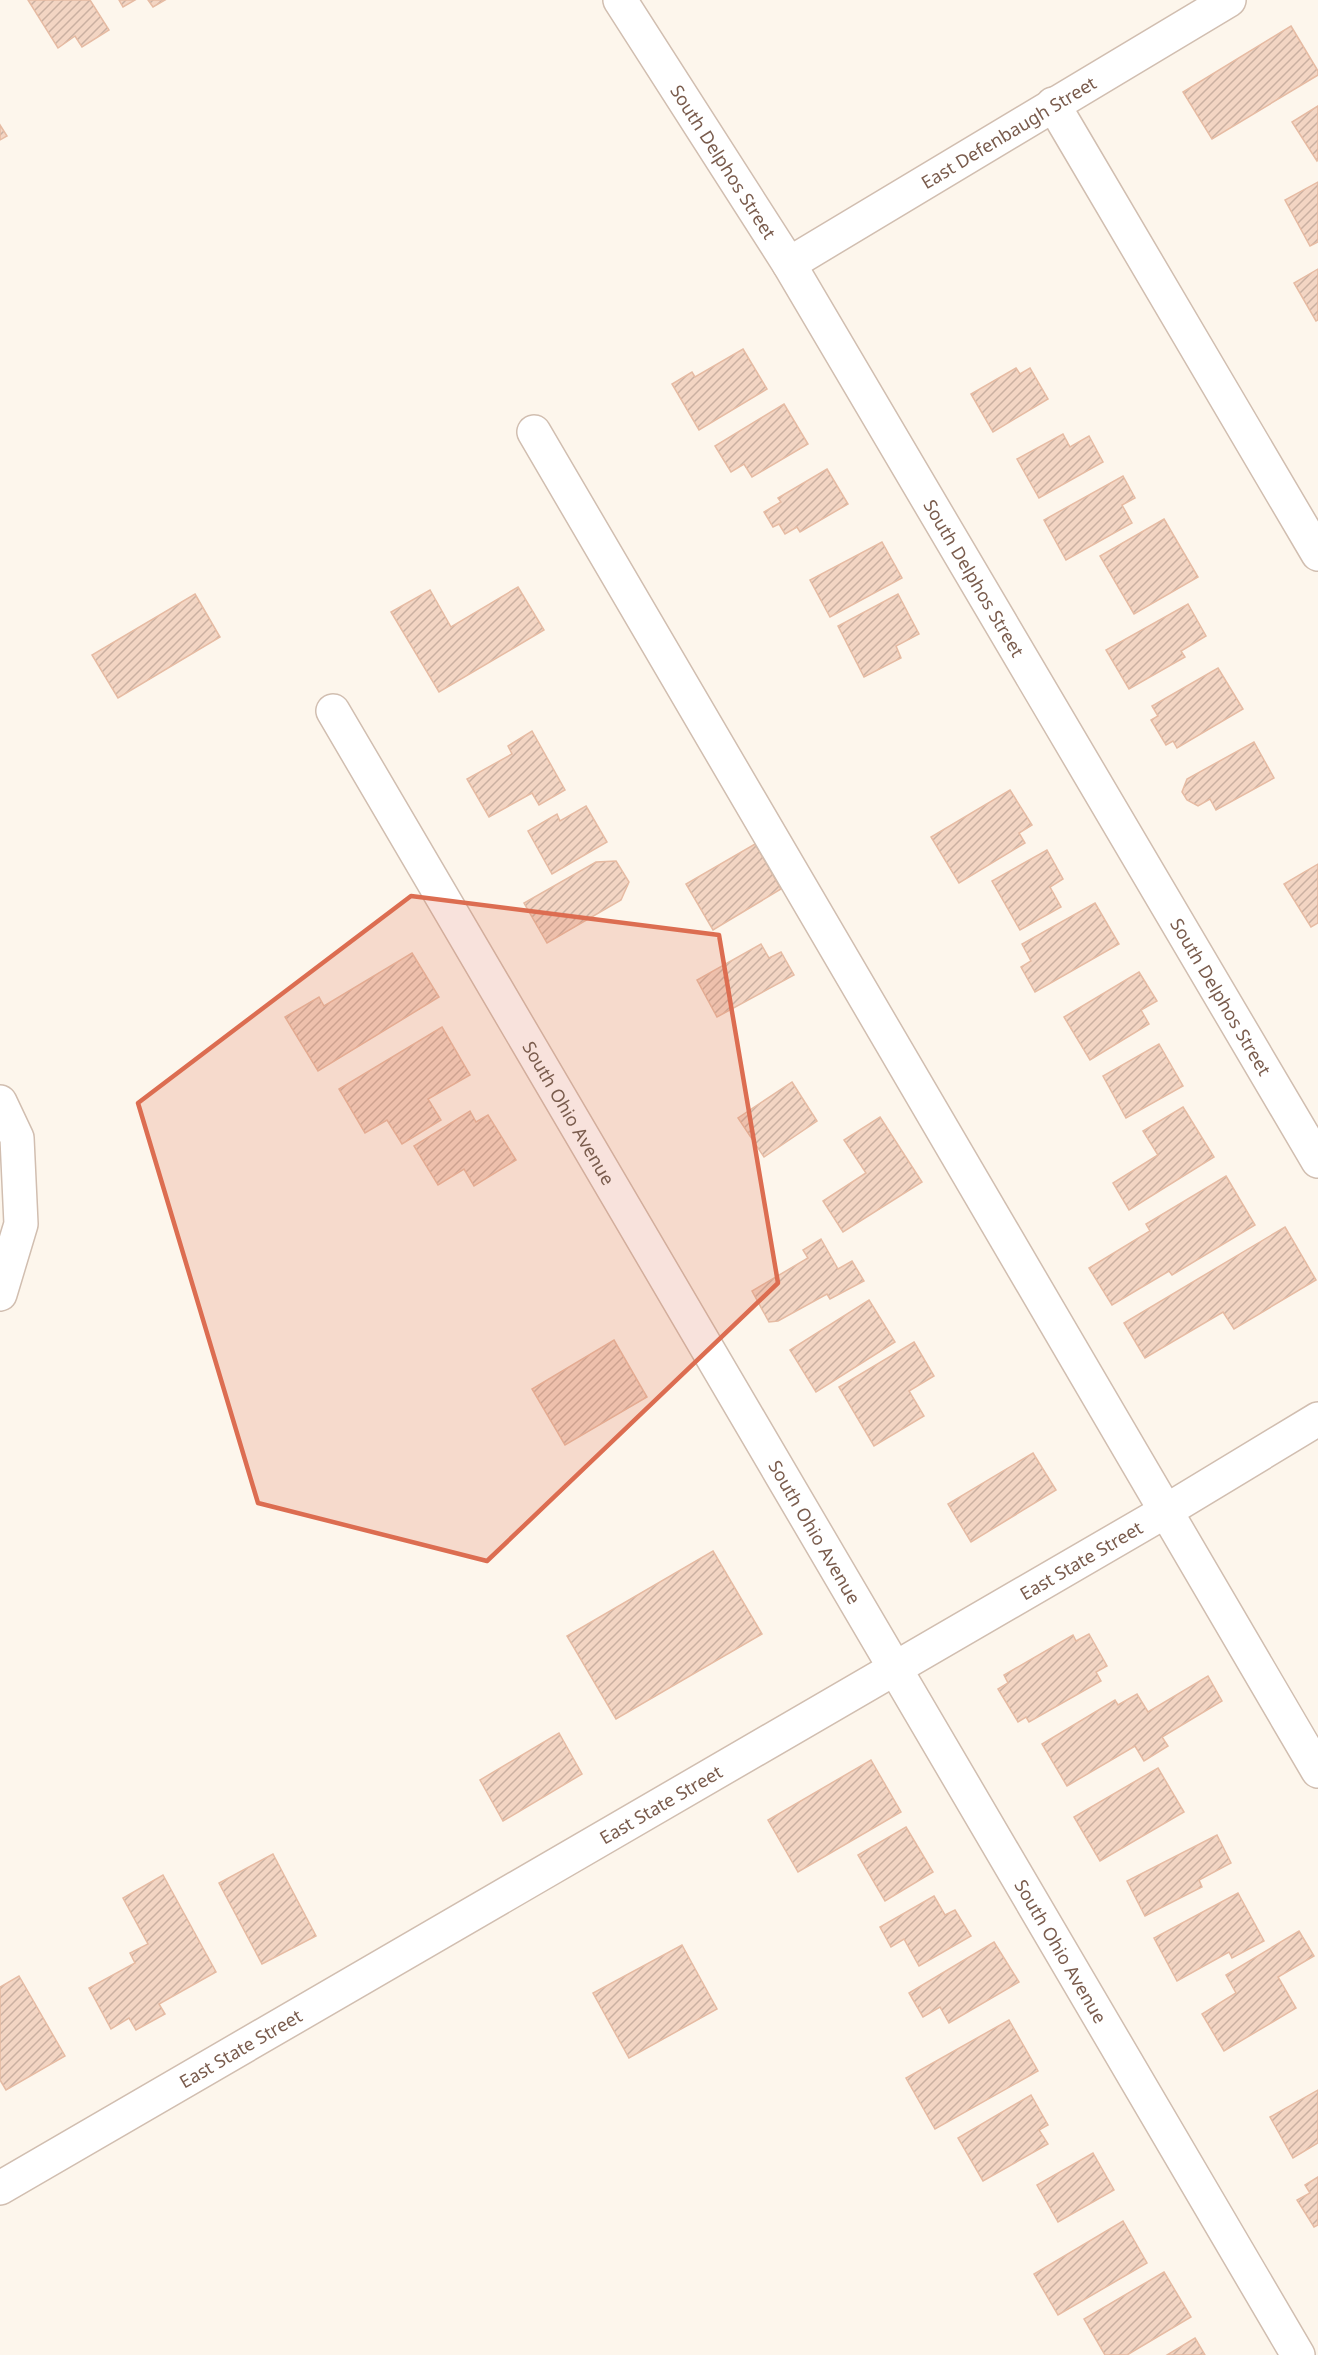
<svg xmlns="http://www.w3.org/2000/svg" width="1318" height="2355" font-family="'Noto Sans',sans-serif">
<defs>
<pattern id="building-hatch" width="6" height="6" patternUnits="userSpaceOnUse" patternTransform="scale(1.5)"><rect width="6" height="6" fill="#f3d5c3"/><path d="M-1 1l2-2M0 6l6-6M5 7l2-2" fill="none" stroke="#cab0a1"/></pattern>
</defs>
<rect width="100%" height="100%" fill="#fdf6ec"/>
<g fill="url(#building-hatch)" stroke="#e6bba3" stroke-width="1.5">
<polygon points="28,0 90,0 109,30 82,47 75,36 58,48"/>
<polygon points="119,0 135,0 123,7"/>
<polygon points="148,0 165,0 153,7"/>
<polygon points="1291,26 1318,71 1318,75 1212,139 1183,92"/>
<polygon points="1318,106 1318,160 1317,161 1292,122"/>
<polygon points="0,125 7,136 0,140"/>
<polygon points="1318,182 1318,242 1310,246 1285,200"/>
<polygon points="1318,269 1318,320 1316,321 1294,283"/>
<polygon points="743,349 767,389 699,430 672,384 692,372 695,377"/>
<polygon points="1016,368 1020,374 1030,368 1048,399 993,432 971,394"/>
<polygon points="784,404 808,444 752,477 744,464 731,472 715,446"/>
<polygon points="1063,434 1070,447 1089,436 1103,462 1039,498 1017,459"/>
<polygon points="827,469 848,504 800,532 797,527 785,534 779,524 773,527 764,512 781,502 778,498"/>
<polygon points="1123,476 1135,498 1122,505 1132,523 1066,560 1044,520"/>
<polygon points="1164,519 1198,577 1134,614 1100,556"/>
<polygon points="882,542 902,578 830,617 810,580"/>
<polygon points="518,587 544,630 439,692 391,612 430,590 451,627"/>
<polygon points="195,594 220,637 118,698 92,655"/>
<polygon points="898,594 919,634 896,646 901,658 864,677 838,626"/>
<polygon points="1188,604 1206,636 1181,651 1185,657 1129,689 1106,650"/>
<polygon points="1218,668 1243,709 1177,748 1173,741 1166,745 1151,720 1158,716 1152,706"/>
<polygon points="532,731 565,790 539,805 532,793 489,817 467,779 512,754 508,746"/>
<polygon points="1254,742 1274,778 1216,810 1210,799 1198,806 1187,800 1182,792 1187,779"/>
<polygon points="1010,790 1032,825 1019,833 1025,843 959,883 931,837"/>
<polygon points="586,806 607,842 552,874 528,831 557,814 560,821"/>
<polygon points="755,844 781,889 713,930 686,884"/>
<polygon points="1047,850 1063,879 1050,887 1061,907 1020,930 992,881"/>
<polygon points="616,861 629,882 621,900 547,943 524,903 596,862"/>
<polygon points="1318,864 1318,923 1311,927 1284,884"/>
<polygon points="1095,903 1119,944 1035,992 1021,967 1031,961 1022,944"/>
<polygon points="761,944 769,958 781,952 794,975 717,1017 697,980"/>
<polygon points="412,953 439,997 318,1071 285,1017 319,997 324,1006"/>
<polygon points="1139,972 1157,1001 1141,1010 1149,1024 1090,1060 1064,1017"/>
<polygon points="442,1027 470,1075 428,1099 441,1120 402,1144 387,1120 365,1133 339,1089"/>
<polygon points="1159,1044 1183,1086 1126,1118 1103,1076"/>
<polygon points="792,1082 817,1121 764,1157 738,1118"/>
<polygon points="1183,1107 1214,1157 1129,1210 1113,1183 1158,1155 1143,1131"/>
<polygon points="470,1111 476,1122 488,1115 516,1160 474,1186 464,1169 438,1185 414,1146"/>
<polygon points="880,1117 922,1182 843,1232 823,1201 866,1173 844,1140"/>
<polygon points="1226,1176 1255,1225 1172,1275 1169,1271 1112,1305 1089,1268 1150,1231 1146,1224"/>
<polygon points="1285,1227 1316,1280 1234,1329 1223,1312 1145,1358 1124,1323"/>
<polygon points="821,1239 838,1269 852,1261 864,1281 830,1299 827,1294 778,1321 769,1322 752,1291 808,1258 803,1250"/>
<polygon points="869,1300 895,1342 816,1392 790,1350"/>
<polygon points="614,1340 647,1397 565,1445 532,1389"/>
<polygon points="914,1342 934,1376 909,1391 924,1416 874,1446 839,1387"/>
<polygon points="1033,1453 1056,1490 971,1542 948,1504"/>
<polygon points="713,1551 762,1634 616,1719 567,1636"/>
<polygon points="1089,1634 1107,1666 1096,1672 1101,1681 1029,1722 1026,1717 1018,1722 998,1689 1008,1683 1004,1675 1073,1635 1076,1641"/>
<polygon points="1208,1676 1222,1701 1162,1737 1168,1746 1144,1761 1135,1746 1067,1786 1042,1744 1115,1700 1118,1705 1137,1694 1148,1712"/>
<polygon points="559,1733 582,1774 503,1821 480,1780"/>
<polygon points="871,1760 901,1812 798,1872 768,1820"/>
<polygon points="1158,1768 1184,1812 1100,1861 1074,1817"/>
<polygon points="906,1827 933,1872 885,1901 858,1855"/>
<polygon points="1217,1835 1231,1863 1199,1880 1202,1887 1145,1916 1127,1881"/>
<polygon points="273,1854 316,1936 262,1964 219,1883"/>
<polygon points="163,1875 216,1972 159,2004 165,2014 136,2030 129,2018 111,2029 89,1988 135,1963 130,1953 148,1944 123,1898"/>
<polygon points="1238,1893 1264,1941 1232,1958 1229,1952 1177,1981 1154,1938"/>
<polygon points="934,1896 945,1915 955,1910 971,1936 919,1966 904,1939 891,1947 880,1927"/>
<polygon points="1299,1931 1314,1956 1278,1977 1296,2008 1224,2051 1202,2014 1236,1993 1226,1975"/>
<polygon points="994,1942 1019,1982 949,2023 940,2007 923,2017 909,1993"/>
<polygon points="682,1945 717,2009 629,2058 593,1993"/>
<polygon points="19,1976 65,2056 6,2090 0,2080 0,1987"/>
<polygon points="1009,2020 1038,2071 935,2129 906,2078"/>
<polygon points="1318,2090 1318,2143 1293,2158 1270,2117"/>
<polygon points="1031,2095 1048,2125 1039,2130 1048,2144 983,2181 958,2138"/>
<polygon points="1093,2153 1114,2190 1058,2222 1037,2185"/>
<polygon points="1318,2177 1318,2225 1314,2227 1297,2200 1310,2193 1305,2185"/>
<polygon points="1123,2221 1147,2263 1058,2315 1034,2274"/>
<polygon points="1164,2272 1191,2317 1127,2355 1105,2355 1084,2319"/>
<polygon points="1195,2338 1205,2355 1167,2355"/>
</g>
<g fill="none" stroke-linecap="round" stroke-linejoin="round">
<g stroke="#d1beb0" stroke-width="36">
<g id="minor">
<path id="s1" d="M620 0 789 264 1318 1161"/>
<polyline points="1053,104 1318,554"/>
<path id="s2" d="M789 264 1229 0"/>
<polyline points="534,432 1318,1771"/>
<path id="s3" d="M333 711 1298 2355"/>
<polyline points="0,1102 17,1138 21,1224 0,1294"/>
<path id="s4" d="M0 2188 1166 1511 1318 1419"/>
</g>
</g>
<use href="#minor" stroke="#fff" stroke-width="33"/>
</g>
<path fill="#dc6d51" fill-opacity="0.2" stroke="#dc6d51" stroke-width="4.5" stroke-linejoin="round" d="M411 896 719 935 778 1283 487 1561 258 1503 138 1103Z"/>
<g text-anchor="middle" dominant-baseline="central" stroke-width="4.5" stroke-linejoin="round" paint-order="stroke">
<g font-size="18" fill="#7a5c4d" stroke="#fffaf3">
<text stroke="none"><textPath href="#s2" startOffset="256">East Defenbaugh Street</textPath></text>
<text stroke="none"><textPath href="#s1" startOffset="192">South Delphos Street</textPath></text>
<text stroke="none"><textPath href="#s1" startOffset="678">South Delphos Street</textPath></text>
<text stroke="none"><textPath href="#s1" startOffset="1164">South Delphos Street</textPath></text>
<text stroke="none"><textPath href="#s3" startOffset="466">South Ohio Avenue</textPath></text>
<text stroke="none"><textPath href="#s3" startOffset="952">South Ohio Avenue</textPath></text>
<text stroke="none"><textPath href="#s4" startOffset="1250">East State Street</textPath></text>
<text stroke="none"><textPath href="#s4" startOffset="764">East State Street</textPath></text>
<text stroke="none"><textPath href="#s3" startOffset="1438">South Ohio Avenue</textPath></text>
<text stroke="none"><textPath href="#s4" startOffset="278">East State Street</textPath></text>
</g>
</g>
</svg>
